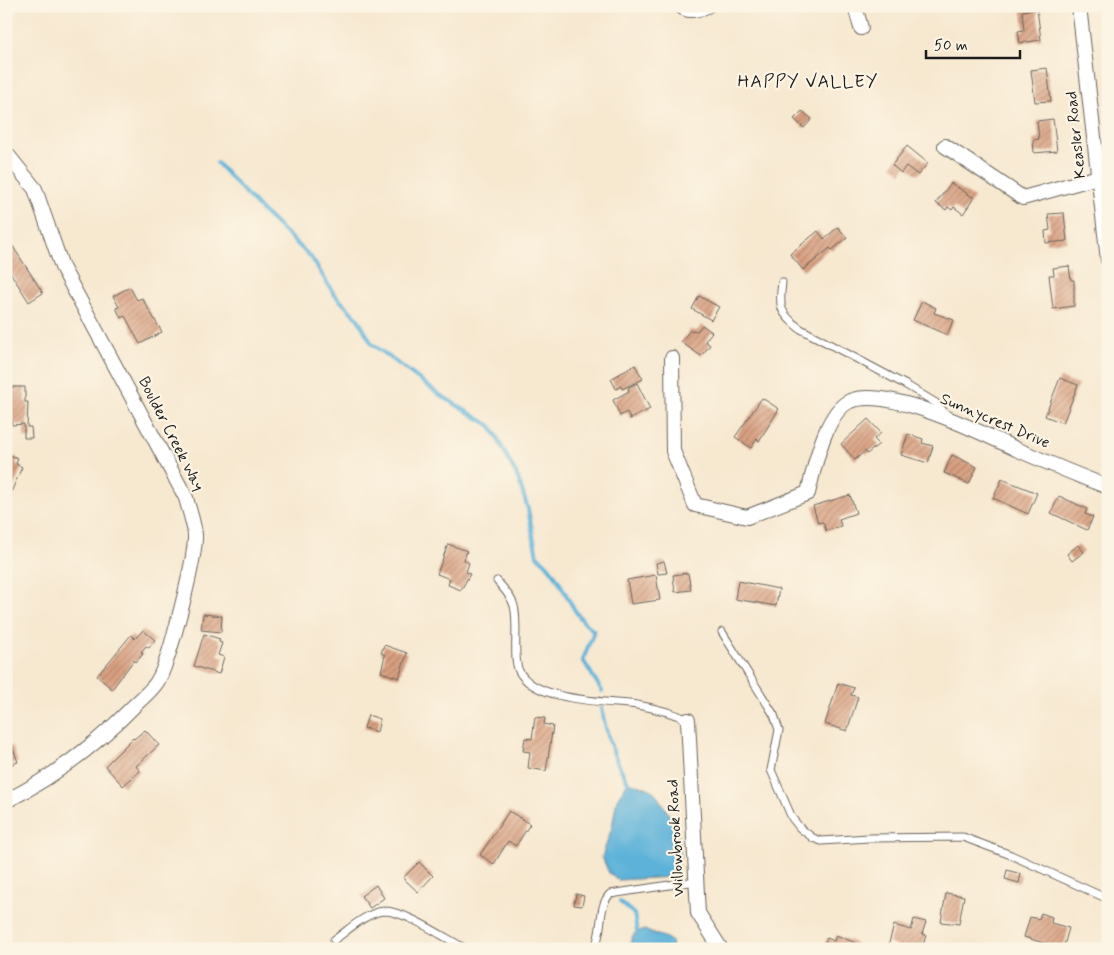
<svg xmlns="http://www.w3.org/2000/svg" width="1114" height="955" font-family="Mynerve,sans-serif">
<defs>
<pattern id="building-hatch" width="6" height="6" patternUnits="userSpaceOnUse" patternTransform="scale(1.25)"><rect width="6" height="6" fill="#d9a081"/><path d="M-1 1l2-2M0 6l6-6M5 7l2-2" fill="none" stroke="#af8269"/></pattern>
</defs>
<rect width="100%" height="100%" fill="#fcf5e5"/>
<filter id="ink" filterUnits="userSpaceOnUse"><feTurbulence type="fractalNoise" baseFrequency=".02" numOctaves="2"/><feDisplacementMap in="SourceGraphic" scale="10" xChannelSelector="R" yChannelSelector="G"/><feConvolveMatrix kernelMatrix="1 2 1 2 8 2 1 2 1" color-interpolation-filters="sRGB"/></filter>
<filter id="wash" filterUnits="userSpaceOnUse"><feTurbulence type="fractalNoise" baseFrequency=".0096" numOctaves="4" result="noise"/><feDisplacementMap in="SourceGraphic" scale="20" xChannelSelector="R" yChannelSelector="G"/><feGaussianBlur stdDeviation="1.12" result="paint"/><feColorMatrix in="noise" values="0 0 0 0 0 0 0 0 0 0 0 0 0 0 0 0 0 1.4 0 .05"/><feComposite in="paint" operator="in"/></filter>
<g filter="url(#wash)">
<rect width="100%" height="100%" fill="#f7e8d0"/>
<g fill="#5db2d9" stroke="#3c677a">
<path d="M628 782C635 784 644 786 650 789 655 791 658 797 660 801 676 822 689 852 673 877L618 880 609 873 602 857 612 827 617 799Z"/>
<path d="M645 930C654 935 663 935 671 941L672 949H630L632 937 637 931Z"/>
</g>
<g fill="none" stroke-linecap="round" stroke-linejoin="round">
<g stroke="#5db2d9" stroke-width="4">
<path d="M217 163 262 211 311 257 334 294 358 319 372 344 440 395 491 426 518 478 528 509 537 556C564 574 567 613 594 631L583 660 602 691"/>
<path d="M602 708C606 735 613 758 628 782"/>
<polyline points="620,902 634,914 637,931"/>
</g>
</g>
<g id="blocks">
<g fill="url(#building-hatch)">
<polygon points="1037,9 1041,40 1020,43 1018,31 1024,30 1022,11"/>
<polygon points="1047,68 1051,101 1035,102 1031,70"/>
<polygon points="802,111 812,119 804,128 794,119"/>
<polygon points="1053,119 1057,151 1034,153 1033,140 1039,139 1037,121"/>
<polygon points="907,146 928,163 918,175 906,166 901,173 892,165"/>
<polygon points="951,183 974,198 963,214 954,207 952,210 948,207 946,210 936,203"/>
<polygon points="1064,213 1067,241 1046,243 1045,231 1050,230 1048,214"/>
<polygon points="838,227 847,238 832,250 830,248 803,270 790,254 818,231 824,239"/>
<polygon points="10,242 43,293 29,302 6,266 6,244"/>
<polygon points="1069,266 1071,280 1074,280 1074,306 1053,309 1049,275 1054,275 1053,268"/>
<polygon points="130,287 137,300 142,298 162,332 140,344 125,316 121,318 116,308 119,307 113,296"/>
<polygon points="699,296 719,307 711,320 692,309"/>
<polygon points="922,301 936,308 934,313 954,320 947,335 913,320"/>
<polygon points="702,325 712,332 705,341 710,345 701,356 681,342 690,330 697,331"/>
<polygon points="635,365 643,379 622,389 621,386 616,389 611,379"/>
<polygon points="1060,378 1078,385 1063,423 1045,416"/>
<polygon points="637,383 650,409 630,419 627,412 620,416 613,400 629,391 628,388"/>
<polygon points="8,387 25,387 25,402 28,402 27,427 31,427 32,438 24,438 24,424 12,425 11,420 8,420"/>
<polygon points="762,398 779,409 759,441 757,439 751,448 735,437"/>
<polygon points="868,419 881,433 874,439 879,444 867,454 865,451 855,460 841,444"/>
<polygon points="908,434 923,439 922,443 933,446 928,463 901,455"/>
<polygon points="6,454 18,458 16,464 22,467 9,497 6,498"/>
<polygon points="952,455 977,467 969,484 944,473"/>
<polygon points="1002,479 1037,493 1028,514 993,498"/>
<polygon points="850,495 856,513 839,519 841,526 826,531 823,522 818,523 813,506"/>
<polygon points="1059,496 1087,509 1085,514 1093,517 1087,530 1051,513"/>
<polygon points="448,544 467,551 464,560 469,563 466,572 470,574 461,590 448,585 450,579 437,574"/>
<polygon points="1078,545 1084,552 1072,561 1067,554"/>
<polygon points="664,561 667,573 658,574 656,563"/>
<polygon points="688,573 691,590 675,592 673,575"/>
<polygon points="656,575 660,600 631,604 627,580"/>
<polygon points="738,581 779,589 776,606 735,599"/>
<polygon points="203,614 222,616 221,632 201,630"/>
<polygon points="143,630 155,640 149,648 146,646 141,652 143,654 136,662 134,660 112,689 97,676 131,635 135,639"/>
<polygon points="204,634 220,639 219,642 222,643 218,655 224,657 219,674 194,666"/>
<polygon points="384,645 407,653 399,678 381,672 385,655 381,653"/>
<polygon points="838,683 854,688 851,695 858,697 847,731 825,724"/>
<polygon points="368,715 380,719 377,732 364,728"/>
<polygon points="535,717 545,718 544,724 553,726 546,771 528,768 530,752 523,751 525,738 532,739"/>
<polygon points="145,730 159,745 136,766 140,771 123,786 105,766 133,738 134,739"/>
<polygon points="12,746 18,762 6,766 6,748"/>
<polygon points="509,811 530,824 516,846 508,841 494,864 480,855"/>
<polygon points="419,862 433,876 418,892 403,878"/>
<polygon points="1007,870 1021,874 1019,883 1005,879"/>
<polygon points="376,885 384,898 370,908 361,896"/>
<polygon points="946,893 964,896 959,924 941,922"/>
<polygon points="576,894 584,896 582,906 574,905"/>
<polygon points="1041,913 1052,917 1051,923 1069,928 1063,949 1024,937 1030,917 1039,919"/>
<polygon points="914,919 926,922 922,934 926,935 922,949 902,949 889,943 894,925 911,930"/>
<polygon points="836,935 856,943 854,949 822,949 827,938 834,941"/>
</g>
</g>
</g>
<g filter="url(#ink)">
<use href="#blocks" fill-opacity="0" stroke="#69635b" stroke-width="1"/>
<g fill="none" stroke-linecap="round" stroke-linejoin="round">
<g stroke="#69635b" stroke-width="9">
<g id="lane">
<path d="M782 282C779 307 779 312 799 328L906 385 936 403 947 415"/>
<path d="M497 581C503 588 512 597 514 606 519 624 512 658 519 671 535 702 606 701 637 705 655 708 671 712 688 720"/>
<polyline points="722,632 774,715 779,730 771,770 792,818 800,828 813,838 821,841 869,838 963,837 1011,855 1108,899"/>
<path d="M334 940C347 931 367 912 384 911 406 911 445 938 466 949"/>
<path d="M594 949C604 932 597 907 610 894L696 881"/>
</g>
</g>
<g stroke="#69635b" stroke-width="16">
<g id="street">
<path d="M681 6C688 13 698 10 707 6"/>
<polyline points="855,6 861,28"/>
<polyline points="1079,6 1108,260"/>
<polyline points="945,146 1023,198 1098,177"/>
<path d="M6 153 35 189 62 267 186 498C189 510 194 523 195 535 196 557 169 664 157 682 152 690 143 697 136 704 99 742 54 777 6 801"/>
<path d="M672 358 673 451 695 505 747 517 808 493C814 469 825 412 850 401 888 386 980 432 1016 449 1046 462 1077 475 1108 487"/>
<polyline points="688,720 698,913 721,949"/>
</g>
</g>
<use href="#lane" stroke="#fff" stroke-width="7"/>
<use href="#street" stroke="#fff" stroke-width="14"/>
</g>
</g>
<g text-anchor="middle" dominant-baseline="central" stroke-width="4.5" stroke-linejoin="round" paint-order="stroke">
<g font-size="16" fill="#1c1c1c" stroke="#fcf5e5">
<text transform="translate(1076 135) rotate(-96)">Keasler Road</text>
<text transform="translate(995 421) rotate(23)">Sunnycrest Drive</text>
<text transform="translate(171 434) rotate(63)">Boulder Creek Way</text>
<text transform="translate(676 838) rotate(-93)">Willowbrook Road</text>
</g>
<g font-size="18" letter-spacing="1" fill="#1c1c1c" stroke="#fcf5e5">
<text x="808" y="82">HAPPY VALLEY</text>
</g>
</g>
<rect width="1114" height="955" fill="none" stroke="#fcf5e5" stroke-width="25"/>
<path d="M926 50v8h94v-8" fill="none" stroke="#1c1c1c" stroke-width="2.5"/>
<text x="934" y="50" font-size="15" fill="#1c1c1c" stroke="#fcf5e5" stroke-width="4" paint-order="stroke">50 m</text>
</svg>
